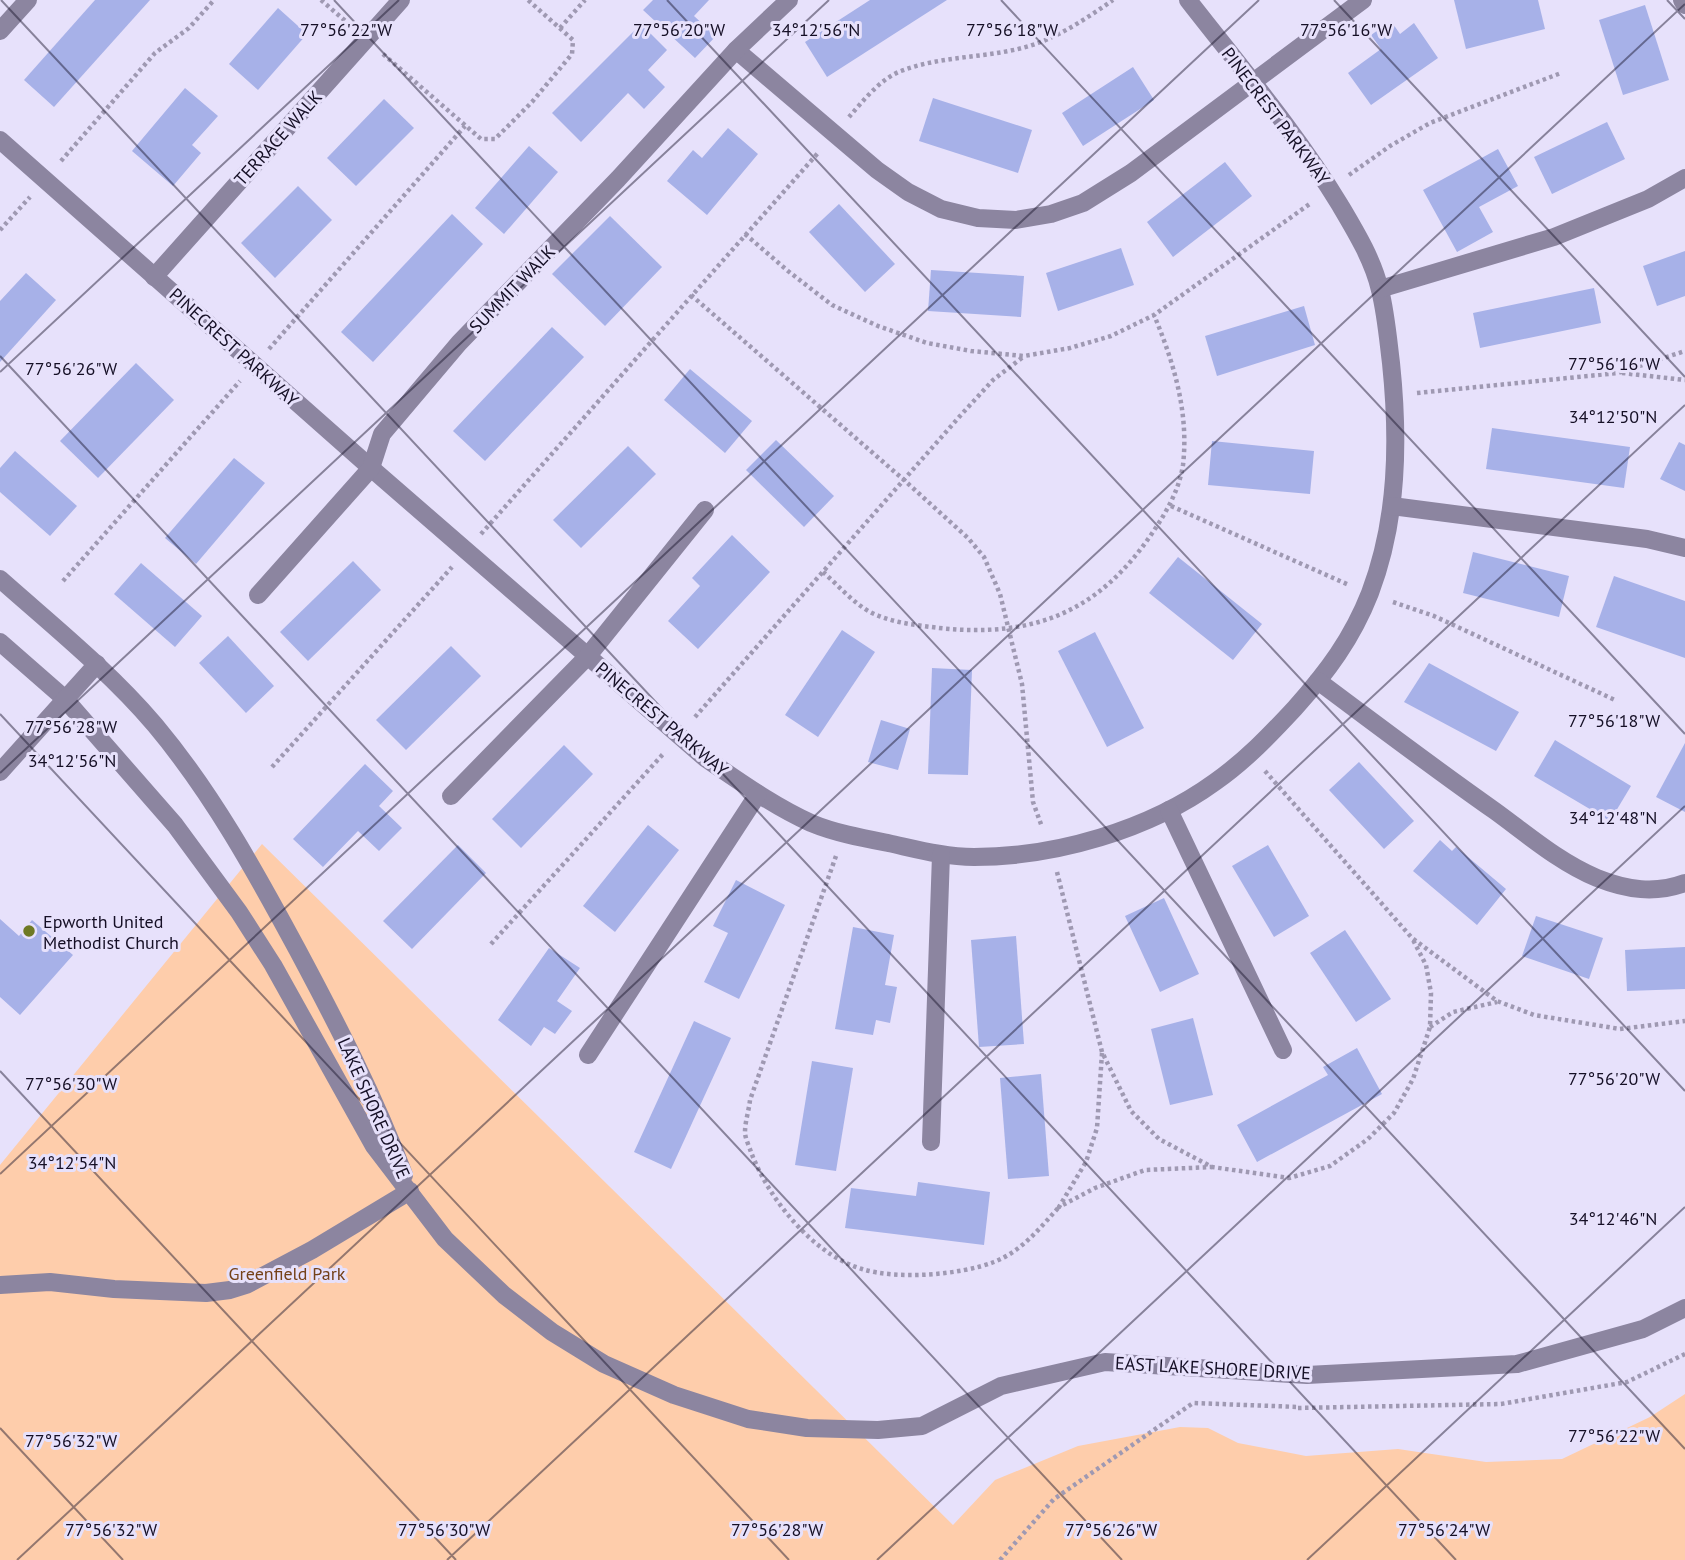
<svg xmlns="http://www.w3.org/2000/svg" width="1685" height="1560" font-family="'PT Sans',sans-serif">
<rect width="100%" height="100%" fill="#e7e1fb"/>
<polygon fill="#fecdab" points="262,844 953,1525 995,1480 1078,1446 1180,1427 1208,1428 1238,1443 1306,1456 1398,1449 1486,1462 1562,1459 1650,1417 1685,1394 1685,1560 0,1560 0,1165"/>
<g fill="#a7b1e8">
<polygon points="95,0 150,0 54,107 24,80"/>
<polygon points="653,0 709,0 694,16 716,36 695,58 643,10"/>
<polygon points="870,0 947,0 827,77 805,42"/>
<polygon points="1454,0 1538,0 1545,29 1466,49"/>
<polygon points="1645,5 1669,80 1623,95 1599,20"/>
<polygon points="278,8 307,34 258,90 229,64"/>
<polygon points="1391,21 1400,34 1414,23 1438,58 1371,105 1348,73 1381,49 1371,35"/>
<polygon points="641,24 667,50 648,70 665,87 644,109 628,93 581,142 552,113"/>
<polygon points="1133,67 1154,100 1083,146 1062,113"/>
<polygon points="185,88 218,116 192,145 201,153 173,186 132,151"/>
<polygon points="933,98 1032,130 1018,173 919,141"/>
<polygon points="384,99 414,128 356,186 327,158"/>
<polygon points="1607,122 1625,159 1552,194 1534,157"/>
<polygon points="728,128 758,154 707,215 667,181 693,150 702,158"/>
<polygon points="529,146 558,172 504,234 475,208"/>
<polygon points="1498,149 1518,186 1479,207 1493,232 1457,252 1423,190"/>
<polygon points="1225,162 1252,196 1173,257 1147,222"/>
<polygon points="298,186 332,220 275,278 241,243"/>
<polygon points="839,204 895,264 865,292 809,232"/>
<polygon points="452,214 483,244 373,362 341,332"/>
<polygon points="610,216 662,267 605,326 552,274"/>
<polygon points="1121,248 1134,285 1058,311 1046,273"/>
<polygon points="1685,251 1685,296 1657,306 1643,266"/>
<polygon points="931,270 1024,276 1021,317 928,311"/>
<polygon points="26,273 56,300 0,362 0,301"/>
<polygon points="1594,288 1601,323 1480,348 1473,313"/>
<polygon points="1304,306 1315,345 1217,376 1205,336"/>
<polygon points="552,327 584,357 485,461 453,431"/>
<polygon points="136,363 174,400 98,478 60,441"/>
<polygon points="690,369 752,421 725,453 664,400"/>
<polygon points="1492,428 1630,447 1624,488 1486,469"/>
<polygon points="776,440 834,496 804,527 746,470"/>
<polygon points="1212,441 1314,451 1310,494 1208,485"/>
<polygon points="1679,442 1685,445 1685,491 1660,479"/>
<polygon points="628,446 656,474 581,548 553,520"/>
<polygon points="15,451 77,506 50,536 0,492 0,468"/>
<polygon points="234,458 265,483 196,564 165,538"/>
<polygon points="732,535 770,572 698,649 668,621 700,586 692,578"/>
<polygon points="1473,552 1569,576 1559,617 1463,593"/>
<polygon points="1178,557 1262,624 1233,660 1149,593"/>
<polygon points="353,561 381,590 308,661 280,632"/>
<polygon points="141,563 202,616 175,647 114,594"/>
<polygon points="1614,576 1685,601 1685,658 1596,627"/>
<polygon points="842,630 875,652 818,737 785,715"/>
<polygon points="1095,632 1144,728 1107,747 1058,651"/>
<polygon points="228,636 274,686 246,713 199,663"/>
<polygon points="451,646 481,676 406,750 376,720"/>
<polygon points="1429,663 1519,712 1496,751 1404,702"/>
<polygon points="932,668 972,670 968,775 928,774"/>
<polygon points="881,720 910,729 898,770 868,762"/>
<polygon points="1555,740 1631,786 1610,821 1534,776"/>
<polygon points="1685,743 1685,812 1656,797"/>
<polygon points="564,745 593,774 521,848 492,819"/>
<polygon points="1359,762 1414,821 1384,849 1329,790"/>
<polygon points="365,764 393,791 379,806 402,828 379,851 358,831 323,867 293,839"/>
<polygon points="648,825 679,850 615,932 583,906"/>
<polygon points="1440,840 1452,851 1456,847 1506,889 1477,925 1413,871"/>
<polygon points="458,845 486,873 412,949 383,921"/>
<polygon points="1268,845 1309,916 1274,937 1232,866"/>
<polygon points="736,880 785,905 739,999 704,982 728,933 713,926"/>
<polygon points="1164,898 1199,974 1160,992 1125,916"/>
<polygon points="1536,916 1603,938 1589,979 1522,956"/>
<polygon points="0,919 19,936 32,920 73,955 20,1015 0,997"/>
<polygon points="853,927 894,935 885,985 897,987 890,1023 876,1020 873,1035 835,1029"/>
<polygon points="1345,930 1391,999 1356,1022 1310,953"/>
<polygon points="1016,936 1024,1044 979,1047 971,940"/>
<polygon points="1685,947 1685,989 1627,991 1625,950"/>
<polygon points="549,948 580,968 557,1001 572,1011 555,1034 544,1027 531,1046 498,1020"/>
<polygon points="1193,1018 1213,1095 1170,1105 1151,1029"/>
<polygon points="694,1021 731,1038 671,1169 634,1152"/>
<polygon points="1357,1048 1382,1094 1257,1162 1237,1125 1328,1075 1323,1067"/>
<polygon points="812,1061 853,1068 836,1171 795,1165"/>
<polygon points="1041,1074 1049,1176 1008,1179 1000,1078"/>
<polygon points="918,1182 990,1192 984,1245 845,1228 851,1188 916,1196"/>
</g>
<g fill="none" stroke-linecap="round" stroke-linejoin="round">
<g stroke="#9f99b2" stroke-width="4.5" stroke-dasharray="3.5 3.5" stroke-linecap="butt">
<polyline points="321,0 350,25"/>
<polyline points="560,28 585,0"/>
<polyline points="383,54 481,139 495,139 532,102 572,54 573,40 528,0"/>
<path d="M849 117C863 101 880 79 901 71 945 54 995 59 1038 43 1065 33 1090 16 1113 0"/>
<polyline points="61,161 155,53 189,28 214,0"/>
<polyline points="1349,175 1390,146 1430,123 1561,73"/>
<polyline points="0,230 30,197"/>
<polyline points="745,234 788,271 832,305 878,326 927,343 971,351 1024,356 1070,348 1111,336 1154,315 1311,203"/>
<polyline points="691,295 904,480 968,538 984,557 1000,594 1022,684 1033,802 1042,827"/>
<polyline points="269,349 465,126"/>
<polyline points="1622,373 1685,380"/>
<polyline points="1417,393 1618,373 1685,351"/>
<polyline points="1171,506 1349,585"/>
<polyline points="481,534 818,153"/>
<path d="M823 572C838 585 854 604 872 613 893 623 916 625 939 628 1035 638 1099 612 1153 532 1167 511 1179 490 1183 465 1189 413 1174 363 1154 315"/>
<polyline points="63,581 240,381"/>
<polyline points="1393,602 1434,616 1615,700"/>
<polyline points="695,717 960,416 993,380 1023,357"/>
<polyline points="272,767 452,567"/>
<polyline points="1265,771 1412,938 1497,1001 1534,1015 1620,1029 1685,1021"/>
<path d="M836 856 750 1100C749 1110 745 1122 745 1132 745 1138 749 1146 751 1152 768 1198 813 1255 862 1269 897 1280 960 1275 994 1262 1022 1251 1040 1228 1059 1207"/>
<polyline points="1057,872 1102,1052 1131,1111 1159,1139 1212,1167 1289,1178 1330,1166 1368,1139 1394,1113 1413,1079 1430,1027 1431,993 1426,965 1412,938"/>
<polyline points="491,944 664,753"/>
<polyline points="1430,1027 1453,1012 1497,1002"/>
<polyline points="1102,1053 1097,1128 1086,1162 1059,1207 1095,1188 1145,1170 1212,1167"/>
<polyline points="1298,1408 1501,1404 1627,1382 1685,1354"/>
<polyline points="1000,1560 1054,1499 1193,1403 1299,1407"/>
</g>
<g stroke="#8c85a0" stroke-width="18">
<polyline points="1682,0 1685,5"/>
<polyline points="0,31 28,0"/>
<polyline points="736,50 877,170 908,192 941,209 978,218 1016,220 1051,214 1083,203 1131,173 1363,0"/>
<path d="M0 140 371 468 705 758C739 781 773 806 811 823 835 833 862 838 888 843 916 849 945 857 974 857 1055 857 1149 830 1215 782 1245 761 1270 735 1295 708 1327 672 1352 639 1370 593 1398 519 1399 440 1391 363 1388 339 1386 314 1380 290 1373 260 1356 232 1340 205 1296 132 1240 67 1188 0"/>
<polyline points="154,277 401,0"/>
<polyline points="1380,289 1554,237 1648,199 1685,178"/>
<polyline points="1392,506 1647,539 1685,548"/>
<path d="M0 579C53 626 109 671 155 725 212 793 255 871 297 949 336 1022 375 1097 404 1175"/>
<polyline points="258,595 371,468 382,434 459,343 618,179 736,50 789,0"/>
<polyline points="0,642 64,698 175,825 239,912 273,965 374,1146 445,1239 504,1295 552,1332 604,1364 674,1395 748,1419 807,1428 878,1430 922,1426 1001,1386 1105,1362 1307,1375 1517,1364 1643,1329 1685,1308"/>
<path d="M1318 681C1377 725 1435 769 1495 811 1528 835 1559 862 1597 878 1627 890 1655 894 1685 883"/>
<polyline points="0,772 97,664"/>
<polyline points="451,796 587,657 705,510"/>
<polyline points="1169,810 1283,1050"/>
<polyline points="588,1055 758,794"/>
<polyline points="931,1142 941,855"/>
<polyline points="0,1285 50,1282 114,1289 206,1293 230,1290 246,1285 312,1250 410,1191"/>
</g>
</g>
<path fill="none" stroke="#150f25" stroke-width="2" stroke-opacity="0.45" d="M1 0 1456 1560M334 0 1685 1449M667 0 1685 1091M1001 0 1685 734M1334 0 1685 377M1667 0 1685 19M0 356 1122 1560M0 372 399 0M0 714 789 1560M0 773 829 0M0 1071 456 1560M0 1174 1259 0M0 1428 123 1560M17 1560 1685 4M447 1560 1685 405M877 1560 1685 806M1307 1560 1685 1207"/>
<circle fill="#6e7924" stroke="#e7e1fb" stroke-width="2.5" cx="29" cy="931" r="7"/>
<g text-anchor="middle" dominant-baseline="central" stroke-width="6" stroke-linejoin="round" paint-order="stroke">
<g font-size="18" fill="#150f25" stroke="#e7e1fb">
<text transform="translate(1276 116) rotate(53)">PINECREST PARKWAY</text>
<text transform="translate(278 138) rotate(-48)">TERRACE WALK</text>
<text transform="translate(512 289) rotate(-46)">SUMMIT WALK</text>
<text transform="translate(234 347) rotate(42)">PINECREST PARKWAY</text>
<text transform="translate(662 719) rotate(40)">PINECREST PARKWAY</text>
<text transform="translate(374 1108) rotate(66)">LAKE SHORE DRIVE</text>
<text transform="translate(1213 1368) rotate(3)">EAST LAKE SHORE DRIVE</text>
</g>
<g font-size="18" fill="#150f25" stroke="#e7e1fb" text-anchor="start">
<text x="43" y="921">Epworth United<tspan x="43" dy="21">Methodist Church</tspan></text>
</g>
<g font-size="18" fill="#744118" stroke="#e7e1fb">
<text x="287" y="1273">Greenfield Park</text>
</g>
</g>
<g font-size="18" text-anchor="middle" fill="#150f25" stroke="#e7e1fb" stroke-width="6" stroke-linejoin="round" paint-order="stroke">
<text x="816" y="36">34°12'56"N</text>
<text x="346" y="36">77°56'22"W</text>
<text x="1012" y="36">77°56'18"W</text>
<text x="679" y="36">77°56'20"W</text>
<text x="1346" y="36">77°56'16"W</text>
<text x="1614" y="370">77°56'16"W</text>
<text x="71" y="375">77°56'26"W</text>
<text x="1613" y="423">34°12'50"N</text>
<text x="1614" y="727">77°56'18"W</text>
<text x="71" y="733">77°56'28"W</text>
<text x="72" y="767">34°12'56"N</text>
<text x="1613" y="824">34°12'48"N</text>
<text x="1614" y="1085">77°56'20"W</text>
<text x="71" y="1090">77°56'30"W</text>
<text x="72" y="1169">34°12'54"N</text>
<text x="1613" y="1225">34°12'46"N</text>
<text x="1614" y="1442">77°56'22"W</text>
<text x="71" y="1447">77°56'32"W</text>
<text x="111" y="1536">77°56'32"W</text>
<text x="444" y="1536">77°56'30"W</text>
<text x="777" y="1536">77°56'28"W</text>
<text x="1111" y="1536">77°56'26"W</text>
<text x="1444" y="1536">77°56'24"W</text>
</g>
</svg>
